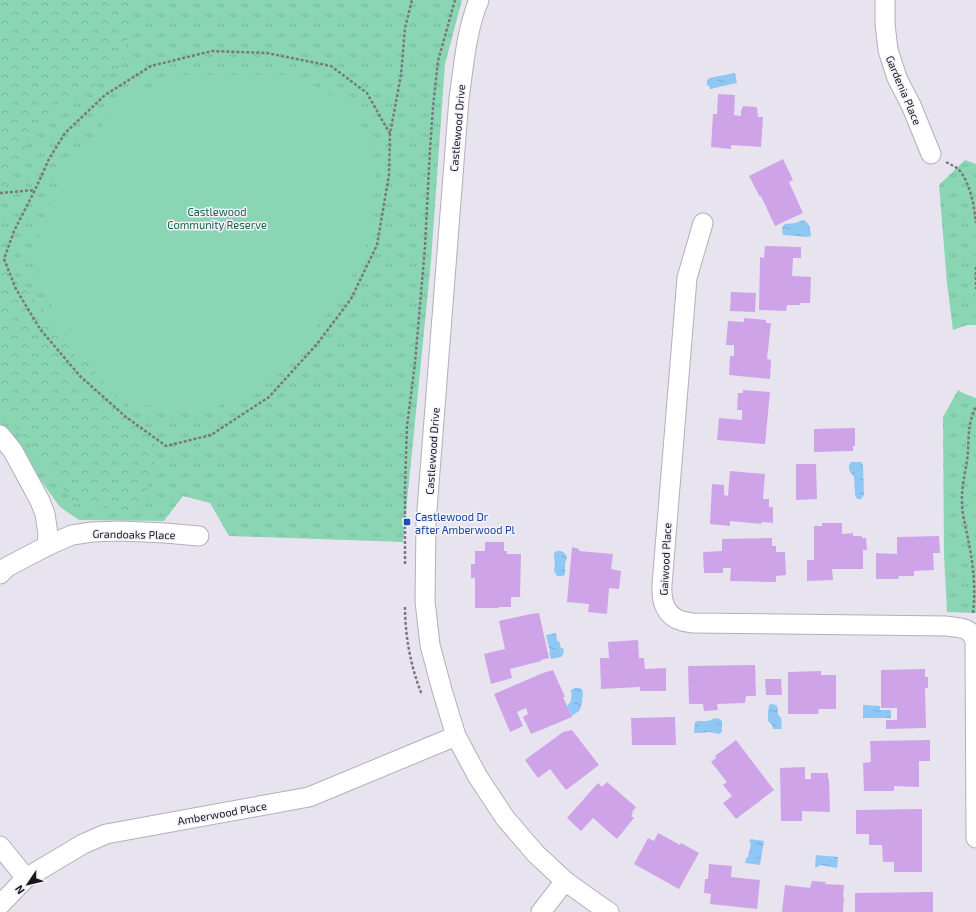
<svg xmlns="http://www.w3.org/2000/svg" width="976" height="912" font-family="'Exo 2',sans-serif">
<defs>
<pattern id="grass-tufts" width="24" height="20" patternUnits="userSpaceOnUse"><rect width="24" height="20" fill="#8ad5b4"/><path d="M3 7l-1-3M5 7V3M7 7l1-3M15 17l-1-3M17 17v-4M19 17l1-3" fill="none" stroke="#76b69a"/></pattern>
<pattern id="forest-crowns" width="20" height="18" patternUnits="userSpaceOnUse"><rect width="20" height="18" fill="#8ad5b4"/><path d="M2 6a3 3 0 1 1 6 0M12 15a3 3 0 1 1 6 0" fill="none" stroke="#76b69a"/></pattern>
<pattern id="water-ripples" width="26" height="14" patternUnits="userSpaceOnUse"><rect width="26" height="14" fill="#8fc8f4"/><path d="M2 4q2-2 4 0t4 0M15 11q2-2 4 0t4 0" fill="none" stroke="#7babd1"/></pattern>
</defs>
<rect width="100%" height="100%" fill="#e8e4ef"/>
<g fill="url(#grass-tufts)">
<polygon points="132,0 462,0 445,64 431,261 403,542 229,536 210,503 183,496 164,521 79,520 60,507 0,424 0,52"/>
<polygon points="965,160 976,164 976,325 967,325 953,330 947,283 939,185"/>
<polygon points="958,390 965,394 976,398 976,613 947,612 944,554 943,417"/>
</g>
<g fill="url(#forest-crowns)">
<polygon points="0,0 135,0 122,65 34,130 0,197"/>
<polygon points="0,258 158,447 141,514 74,503 0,405"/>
</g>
<polygon fill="#8ad5b4" points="180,75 296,75 354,109 377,168 364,258 307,340 262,381 211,410 142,405 73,353 31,260 60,177 124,98"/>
<g fill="url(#water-ripples)">
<polygon points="735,73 737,83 710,89 710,87 707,85 707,80 709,79 709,78"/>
<path d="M804 220C811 225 810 229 811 236L808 237 783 235 782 228 785 224 795 223Z"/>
<polygon points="851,462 861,462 862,463 863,465 864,495 861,499 857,499 855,495 854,477 849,470 849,465"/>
<path d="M557 551C562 550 566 553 567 558L565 563V574L563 576H557L554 571 555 564 554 557V553Z"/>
<polygon points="556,633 557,641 559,641 561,648 563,648 564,652 561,657 551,659 549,653 550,652 546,635"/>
<path d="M575 688H580L582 690 583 694 581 707 579 711 572 716 567 706C573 700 571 697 571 690Z"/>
<path d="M772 704C779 705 778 709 778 715 784 718 780 724 782 729H773L772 725 768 721V712L769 705Z"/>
<polygon points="863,705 880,706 880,710 891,710 891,718 863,718"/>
<path d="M714 718 720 719 722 721V732L719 734 709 732 701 733H694L695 722C701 719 707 724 714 718Z"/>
<polygon points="751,839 764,841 760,865 745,863 746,858 748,857 751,844 749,841"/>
<polygon points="816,855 838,857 837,868 820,865 818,867 815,867"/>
</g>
<g fill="#cea3e8">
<polygon points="718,94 735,95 734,115 741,116 741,111 743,106 755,107 757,108 758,117 763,117 761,147 731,145 731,149 711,147 713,114 717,114"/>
<polygon points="783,159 793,180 789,182 803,213 775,226 761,196 760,197 749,176"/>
<polygon points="765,246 801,247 801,258 793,258 792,276 811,277 810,303 800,303 800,305 787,305 786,311 759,310 760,257 764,258"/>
<polygon points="731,292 756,293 755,312 730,311"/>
<polygon points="744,318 766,320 766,323 771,323 767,359 771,360 770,379 729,375 730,356 734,356 734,345 726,345 728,321 744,322"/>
<polygon points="743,390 770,392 765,444 717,440 719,418 742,420 742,410 737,410 738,393 743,393"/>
<polygon points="855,428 855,446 853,446 853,451 814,452 814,429"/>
<polygon points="796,464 816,464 817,499 796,500"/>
<polygon points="730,471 765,474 763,499 769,499 769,507 773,507 773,523 762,522 761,524 730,521 730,526 710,524 712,484 724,485 724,495 728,496"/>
<polygon points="822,523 842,523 842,534 853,533 853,536 862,536 862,538 866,538 867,550 863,550 863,569 832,569 833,580 807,581 807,560 814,560 814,526 822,526"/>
<polygon points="939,536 940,553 933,553 934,570 914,571 914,576 899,576 898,579 876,579 876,553 897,554 897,537"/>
<polygon points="772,538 772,546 776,546 776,552 785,552 786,575 776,576 776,582 730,581 731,568 723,568 723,573 704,573 703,552 722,551 722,539"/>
<polygon points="485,542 504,542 504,551 507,551 507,554 521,554 520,597 511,597 511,607 498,607 499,608 475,608 475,578 471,578 471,564 475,564 475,551 485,551"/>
<polygon points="572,547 579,549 579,551 613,554 611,569 621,571 619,589 609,588 607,614 588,612 589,604 567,602"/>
<polygon points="539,613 549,658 541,660 541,661 510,669 512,678 491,684 484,654 505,649 499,621 531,614"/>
<polygon points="638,640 639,658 644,658 645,669 666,668 666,691 640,691 640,687 601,689 600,658 609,658 608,642"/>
<polygon points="755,665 756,696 746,696 745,703 717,704 718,710 704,711 703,704 689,704 688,666"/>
<polygon points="925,669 925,677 928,677 928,688 925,688 926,728 886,729 886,720 897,720 897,708 881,708 881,670"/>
<polygon points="553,670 565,697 563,697 572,717 531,734 523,717 528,714 526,708 517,712 523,726 510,732 494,694 543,673"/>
<polygon points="821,671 821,675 836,675 836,709 819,709 818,714 788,714 788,672"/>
<polygon points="765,679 781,679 782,695 766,695"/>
<polygon points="675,717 676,745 632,745 631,718"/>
<polygon points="572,730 599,765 566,790 550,769 538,778 525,760 563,732"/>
<polygon points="736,740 774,790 736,819 723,803 732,796 723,785 727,782 711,762 716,758 715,756"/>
<polygon points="930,740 930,761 919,761 919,787 894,786 894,791 864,791 863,763 871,762 870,741"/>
<polygon points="805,767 805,779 811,779 811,773 828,773 828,779 829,779 830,812 802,811 802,821 781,821 780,768"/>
<polygon points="607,782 636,807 632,812 633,813 631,816 634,818 617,839 593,818 581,831 567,818 598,783 602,787"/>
<polygon points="922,809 922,872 894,872 894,862 883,862 882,845 869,845 869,834 856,834 856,810"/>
<polygon points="658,833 680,845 681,843 699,853 679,889 634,864 648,838 654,841"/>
<polygon points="709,864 732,866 731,877 760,880 757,909 710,904 711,894 704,893 705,879 708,879"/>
<polygon points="812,881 826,882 825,884 844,885 843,897 844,897 843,912 782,912 785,885 810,888"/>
<polygon points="933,892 933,912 855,912 855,893"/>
</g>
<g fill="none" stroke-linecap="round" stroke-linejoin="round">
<g stroke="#b2afb9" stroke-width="21">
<g id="minor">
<path d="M479 0C466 31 464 65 459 98L426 523 425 601 430 645 442 690 456 736 478 777 505 818 536 854 565 881 597 904 609 912"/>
<polyline points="885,0 885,24 888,50 897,78 911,105 931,154"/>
<path d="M703 223 687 278 662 585C661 601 665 616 682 621 685 622 689 622 692 623L946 626C958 628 971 626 975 641L976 838"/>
<polyline points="0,435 13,451 40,501 45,514 48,534 47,546"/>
<polyline points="0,574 7,567 47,546 72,535 92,532 120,531 165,533 199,536"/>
<polyline points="0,846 26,878"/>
<polyline points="0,905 26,878 83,844 106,834 309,797 456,736"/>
<polyline points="541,912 565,881"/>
</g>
</g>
<g stroke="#7a787f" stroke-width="2.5" stroke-dasharray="3 2" stroke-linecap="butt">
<polyline points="390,134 367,93 331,66 267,53 212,51 151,66 105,95 65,133 49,159 35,190 14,231 4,259 16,289 40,329 80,376 126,417 166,446 211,435 269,397 317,344 351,299 377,245 389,175 390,134 401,75 405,28 412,0"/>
<path d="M946 162C951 165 957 167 960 171 971 185 974 206 976 223"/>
<polyline points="0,193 35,190"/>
<polyline points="976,267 976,289"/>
<polyline points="405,564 405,487 407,426 415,363 425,247 430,149 433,107 438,61 455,0"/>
<path d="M405 607C405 636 411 668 422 695"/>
<path d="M973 613C976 588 973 563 968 539 966 527 962 515 962 503 961 485 967 468 968 451 969 432 968 424 976 406"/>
</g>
<use href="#minor" stroke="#fff" stroke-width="19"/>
</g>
<rect fill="#1a4fb4" stroke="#f5f2fc" stroke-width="1.5" x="403" y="518" width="8" height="8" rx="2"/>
<g text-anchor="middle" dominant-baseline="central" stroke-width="3" stroke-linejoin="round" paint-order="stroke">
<g font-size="11" fill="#17161a" stroke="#f5f2fc">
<text transform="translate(904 90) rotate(67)">Gardenia Place</text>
<text transform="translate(457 128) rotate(-85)">Castlewood Drive</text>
<text transform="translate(432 451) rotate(-86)">Castlewood Drive</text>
<text transform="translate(134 534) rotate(1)">Grandoaks Place</text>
<text transform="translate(665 559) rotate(-87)">Gaiwood Place</text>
<text transform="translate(222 813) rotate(-10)">Amberwood Place</text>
</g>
<g font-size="11" fill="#186046" stroke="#f5f2fc">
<text x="217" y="211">Castlewood<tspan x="217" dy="13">Community Reserve</tspan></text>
</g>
<g font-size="11" fill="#164399" stroke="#f5f2fc" text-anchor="start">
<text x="415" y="516">Castlewood Dr<tspan x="415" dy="13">after Amberwood Pl</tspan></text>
</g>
</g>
<g transform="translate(28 884) rotate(235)" stroke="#f5f2fc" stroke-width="3" paint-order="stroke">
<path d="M0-3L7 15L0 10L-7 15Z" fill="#17161a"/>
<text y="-6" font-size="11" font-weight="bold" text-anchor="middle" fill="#17161a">N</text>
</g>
</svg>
